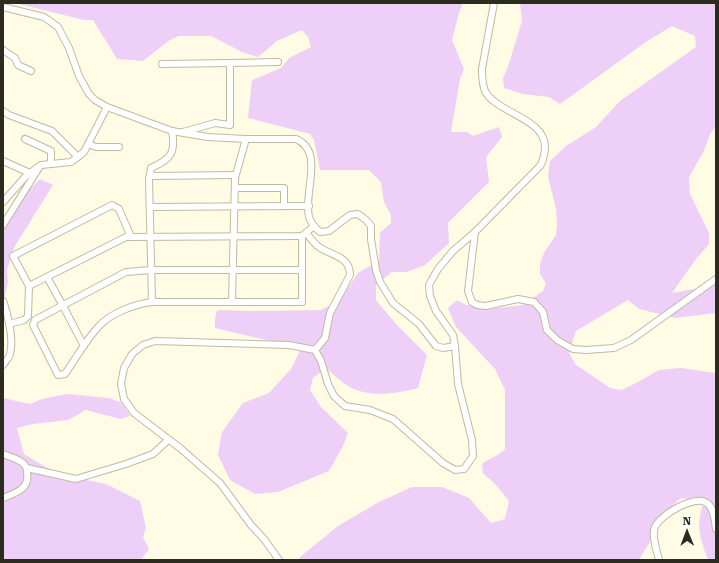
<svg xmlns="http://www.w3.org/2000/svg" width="719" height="563" font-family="'Roboto Serif',serif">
<rect width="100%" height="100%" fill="#fffbe4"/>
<g fill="#edcff8">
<path d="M15 3H463L459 13 452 40 464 69 460 79 451 132H467L473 136 499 127 502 137 486 157 489 182 448 223 449 243 425 265 407 272H392L376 285V300L397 325 427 355 418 388C396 394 368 398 348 386 340 381 333 374 326 368L313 378 310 390 321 407 348 433 343 446 329 471 278 492 255 494 230 480 218 455 222 432 243 403 269 393 291 369 303 345 266 340 215 328V319L217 310 252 311 321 310 333 304 341 298 358 273 379 261 380 233 391 223V215L384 202 381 182 369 170H320L314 140 310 134 248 118 252 80 281 68 289 58 311 47 308 37 302 30 277 41 258 57 242 52 211 36H179L170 40 143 61 117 59 93 20H84Z"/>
<path d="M520 3H716V126L710 134 704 151 689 177 690 194 709 233V244L696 259 672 293 716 285V313L675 318 639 309 628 300 576 331 569 352 575 364 610 388 622 390 636 383 659 370 681 368 716 373V560H708C700 537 695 526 704 502L681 498 670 508 639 560H299L300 557 338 526 379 502 412 487H442L469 498 491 523 505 519 509 501 495 484 483 473 482 464C490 458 498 456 505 449V390L495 369 456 327 448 308 457 300 466 305 489 309 523 305 543 291 546 283 540 274V264L544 253 556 235 557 224 556 208 548 177 550 161 566 146 596 127 620 101 696 47 695 36 672 26 646 42 560 104 549 97 523 94 504 88 503 78 508 67 522 21Z"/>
<polygon points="40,179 53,185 15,246 7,270 8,283 3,302 3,217"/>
<polygon points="67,394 109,398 121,402 130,416 121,419 86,410 68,420 33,424 17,428 24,454 57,474 106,484 140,501 146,528 143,537 149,549 141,560 3,560 3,398 30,404 42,399"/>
</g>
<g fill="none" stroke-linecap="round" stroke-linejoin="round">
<g stroke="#bfbb9f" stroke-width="8">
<g id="minor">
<path d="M3 7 44 17 58 27 69 48 79 76 89 94 95 100 107 107 172 131 208 137 246 139H296C325 151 303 193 309 217 311 223 315 228 320 232L329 231 350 215 358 214 366 220 371 226V239L376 270 380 282 393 303 419 324 436 346 443 348 455 346"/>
<polyline points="3,50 15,58 18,65 31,71"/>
<polyline points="162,64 230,63"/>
<polyline points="3,111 9,115 52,131 78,157"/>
<path d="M172 131C176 153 171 159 151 168L149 179 152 302H302V236"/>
<polyline points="183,132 215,123 230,125 230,63 278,62"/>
<polyline points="25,139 51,151 51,164"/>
<polyline points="88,144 96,147 119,147"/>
<polyline points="3,161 30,173"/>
<polyline points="150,176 235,175"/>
<polyline points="235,188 284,188 284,206"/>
<polyline points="3,202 26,176 41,165 71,162 84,152 107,107"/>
<polyline points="150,207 309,206"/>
<polyline points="3,225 40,166"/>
<polyline points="475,232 468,291 472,302 477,305 486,306 518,299 534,302 543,312 547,330 557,340 573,349 586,350 614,348 631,340 716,279"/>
<path d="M306 233C310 237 314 244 319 247 332 256 350 256 350 275L330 313 325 338 315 350"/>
<polyline points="47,277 63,306 84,346"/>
<polyline points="29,286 13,256 112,205 119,209 131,237"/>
<path d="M3 301C8 314 14 340 10 354 9 358 5 362 3 365"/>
<path d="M152 302C135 304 111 313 99 326 86 340 76 358 65 374L58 375 33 325 35 320 126 272 151 270H302"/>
<polyline points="232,302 235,178 246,139"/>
<polyline points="9,324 24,320 28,316 29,286 126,237 302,236 314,226"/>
<path d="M3 454C10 457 19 459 24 464 26 466 27 469 27 473 30 489 15 493 3 498"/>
<polyline points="27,468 76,479 126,464 153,454 168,440"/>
<path d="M279 560 264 539 251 525 220 483 180 448 134 413 124 399 121 384 124 368 132 354 143 345 155 341 289 345 315 350 321 361 328 384 334 396 345 406 370 410 393 419 443 463 455 470 464 469 473 456 472 440 458 384 455 346 453 335 436 311 430 296 429 285 438 269 453 251 475 232 540 166C544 160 544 155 545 148 546 119 500 114 486 93 482 86 482 77 482 69L494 3"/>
<path d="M659 560C657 551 651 535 655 527 660 515 695 494 707 503 714 508 715 521 716 529"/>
</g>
</g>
<use href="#minor" stroke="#fff" stroke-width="6"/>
</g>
<rect width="719" height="563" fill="none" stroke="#2c2b20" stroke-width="8"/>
<g transform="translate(687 531) rotate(359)" stroke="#ffffff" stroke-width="3" paint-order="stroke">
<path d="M0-3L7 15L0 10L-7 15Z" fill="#2c2b20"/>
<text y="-6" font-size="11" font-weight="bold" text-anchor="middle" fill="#2c2b20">N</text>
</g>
</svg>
